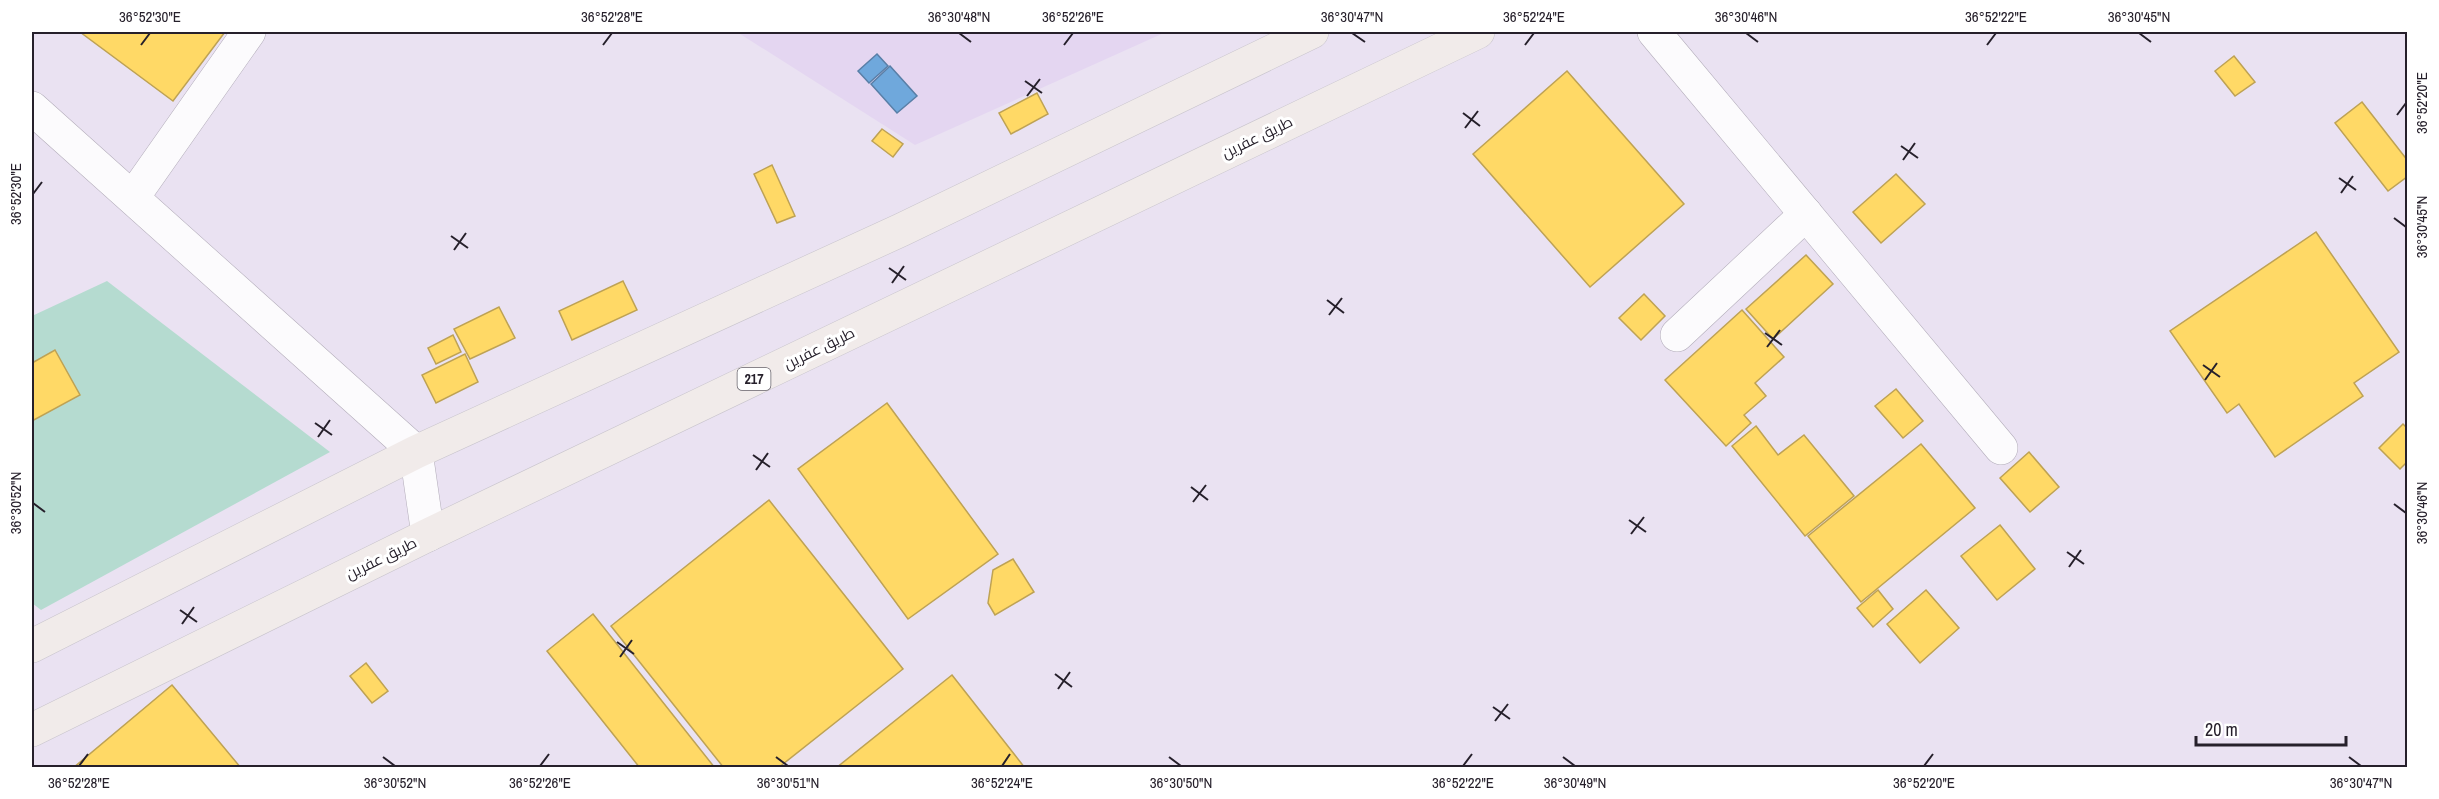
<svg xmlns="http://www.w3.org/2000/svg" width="2439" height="799" font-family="'Archivo Narrow',Cairo,sans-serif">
<rect width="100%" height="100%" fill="#eae2f2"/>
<polygon fill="#e4d6f1" points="737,32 1166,32 915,145"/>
<polygon fill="#b5dbd0" points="107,281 330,452 41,610 32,603 32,316"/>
<g fill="#ffd966" stroke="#bea254" stroke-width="1.5">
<polygon points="80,32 225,32 173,101"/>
<polygon points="2234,56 2255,82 2235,96 2215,71"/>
<polygon points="1567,71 1684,204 1590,287 1473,154"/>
<polygon points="1037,93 1048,114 1011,134 999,113"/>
<polygon points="2362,102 2408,161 2408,176 2388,191 2335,123"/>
<polygon points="882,129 903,144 893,157 872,141"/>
<polygon points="772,165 795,216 777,223 754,174"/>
<polygon points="1896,174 1925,204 1881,243 1853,212"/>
<polygon points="2316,232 2399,352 2354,383 2363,396 2275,457 2239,404 2227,413 2170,331"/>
<polygon points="1806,255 1833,284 1773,339 1746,309"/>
<polygon points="623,281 637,310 572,340 559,311"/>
<polygon points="1644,294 1665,316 1641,340 1619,318"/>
<polygon points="499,307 515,338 470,359 454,329"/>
<polygon points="1742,310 1784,357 1755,383 1766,396 1744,415 1751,423 1726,446 1665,380"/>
<polygon points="453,335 461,352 436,364 428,348"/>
<polygon points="55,350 80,395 32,421 32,363"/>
<polygon points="465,354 478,382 436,403 422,375"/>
<polygon points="1896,389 1923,421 1903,438 1875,406"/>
<polygon points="887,403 998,554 908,619 798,469"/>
<polygon points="2403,424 2408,429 2408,461 2400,469 2379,448"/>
<polygon points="1756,426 1778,455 1804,435 1854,496 1805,536 1732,446"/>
<polygon points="1921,444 1975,508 1861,602 1808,536"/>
<polygon points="2029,452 2059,487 2030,512 2000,478"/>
<polygon points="769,500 903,669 778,768 724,768 611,626"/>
<polygon points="2000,525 2035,569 1997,600 1961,556"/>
<polygon points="1013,559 1034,592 995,615 988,603 993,570"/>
<polygon points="1878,590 1893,609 1873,627 1857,608"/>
<polygon points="1926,590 1959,628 1920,663 1887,624"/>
<polygon points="593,614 715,768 640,768 547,651"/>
<polygon points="366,663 388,691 372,703 350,676"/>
<polygon points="952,675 1025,768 836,768"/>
<polygon points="172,685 241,768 73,768"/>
</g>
<g fill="#6fa8dc" stroke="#597fa7" stroke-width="1.5">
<polygon points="877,54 888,66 869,83 858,71"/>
<polygon points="890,66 917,96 897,113 871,84"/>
</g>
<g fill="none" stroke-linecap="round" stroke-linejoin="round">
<g stroke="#b2acb9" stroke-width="34">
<g id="minor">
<polyline points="1654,32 2001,448"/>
<polyline points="32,108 416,452 428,535"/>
<polyline points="133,197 249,32"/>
<polyline points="1677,335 1806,214"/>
</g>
</g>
<g stroke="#c8c4cc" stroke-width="34">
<g id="primary">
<polyline points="32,646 416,452 901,230 1312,32"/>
<polyline points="32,730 428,535 1478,32"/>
</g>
</g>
<use href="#minor" stroke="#fcfbfd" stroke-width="33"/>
<use href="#primary" stroke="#f1ebea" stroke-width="33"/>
</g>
<path fill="none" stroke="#26202b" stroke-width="2" d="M959 33 971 42M1352 33 1365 42M1746 33 1758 42M2139 33 2151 42M141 45 150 33M603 45 612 33M1064 45 1073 33M1525 45 1534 33M1987 45 1996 33M1025 81 1042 93M1027 96 1040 79M1463 113 1480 126M2397 115 2406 103M1465 128 1478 111M1901 146 1918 158M1903 160 1915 143M2339 178 2356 190M2341 193 2353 176M33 194 42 182M2394 218 2406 227M451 236 468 248M454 250 466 233M889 268 906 280M892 283 904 266M1327 300 1344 313M1329 315 1342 298M1765 333 1782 345M1767 347 1780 330M2203 365 2220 377M2205 380 2217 363M315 423 332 435M318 437 330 420M753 455 770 467M756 470 768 453M1191 487 1208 500M1193 502 1206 485M33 503 45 512M2394 504 2406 513M1629 520 1646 532M1631 534 1644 517M2067 552 2084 564M2069 567 2081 550M180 610 197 622M182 624 194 607M617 642 634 654M620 657 632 640M1055 674 1072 687M1058 689 1070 672M1493 707 1510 719M1495 721 1508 704M383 757 395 766M776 757 788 766M1169 757 1181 766M1563 757 1575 766M2349 757 2361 766M79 766 88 754M540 766 549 754M1002 766 1010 754M1463 766 1472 754M1924 766 1933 754"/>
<g text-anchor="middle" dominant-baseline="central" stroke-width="6" stroke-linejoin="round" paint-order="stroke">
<rect fill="#fff" stroke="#67636b" stroke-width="1.5" x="737.5" y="368" width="33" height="22" rx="4.5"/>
<g font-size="14" font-weight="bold" fill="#26202b">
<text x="754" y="379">217</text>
</g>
<g font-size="15" fill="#26202b" stroke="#fff">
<text transform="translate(1257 137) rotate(-26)">طريق عفرين</text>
<text transform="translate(819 348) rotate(-26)">طريق عفرين</text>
<text transform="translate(381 558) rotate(-26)">طريق عفرين</text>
</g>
</g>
<rect width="2439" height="799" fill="none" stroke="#ffffff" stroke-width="66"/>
<path d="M2196 736v9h150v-9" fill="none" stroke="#26202b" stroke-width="3"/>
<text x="2205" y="736" font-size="18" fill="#26202b" stroke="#ffffff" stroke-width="4.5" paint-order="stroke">20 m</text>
<rect x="33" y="33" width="2373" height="733" fill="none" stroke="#26202b" stroke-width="2"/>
<g font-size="15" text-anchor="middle" fill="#26202b">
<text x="150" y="22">36°52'30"E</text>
<text x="612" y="22">36°52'28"E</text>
<text x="959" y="22">36°30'48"N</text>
<text x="1073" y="22">36°52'26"E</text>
<text x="1352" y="22">36°30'47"N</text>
<text x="1534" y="22">36°52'24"E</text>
<text x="1746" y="22">36°30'46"N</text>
<text x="1996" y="22">36°52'22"E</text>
<text x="2139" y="22">36°30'45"N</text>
<text transform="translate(2422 103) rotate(-90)" y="5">36°52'20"E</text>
<text transform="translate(16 194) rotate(-90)" y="5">36°52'30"E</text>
<text transform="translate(2422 227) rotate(-90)" y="5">36°30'45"N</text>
<text transform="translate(16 503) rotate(-90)" y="5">36°30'52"N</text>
<text transform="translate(2422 513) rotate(-90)" y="5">36°30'46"N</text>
<text x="79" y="788">36°52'28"E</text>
<text x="395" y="788">36°30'52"N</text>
<text x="540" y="788">36°52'26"E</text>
<text x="788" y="788">36°30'51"N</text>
<text x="1002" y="788">36°52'24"E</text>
<text x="1181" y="788">36°30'50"N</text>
<text x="1463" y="788">36°52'22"E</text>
<text x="1575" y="788">36°30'49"N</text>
<text x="1924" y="788">36°52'20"E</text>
<text x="2361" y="788">36°30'47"N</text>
</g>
</svg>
